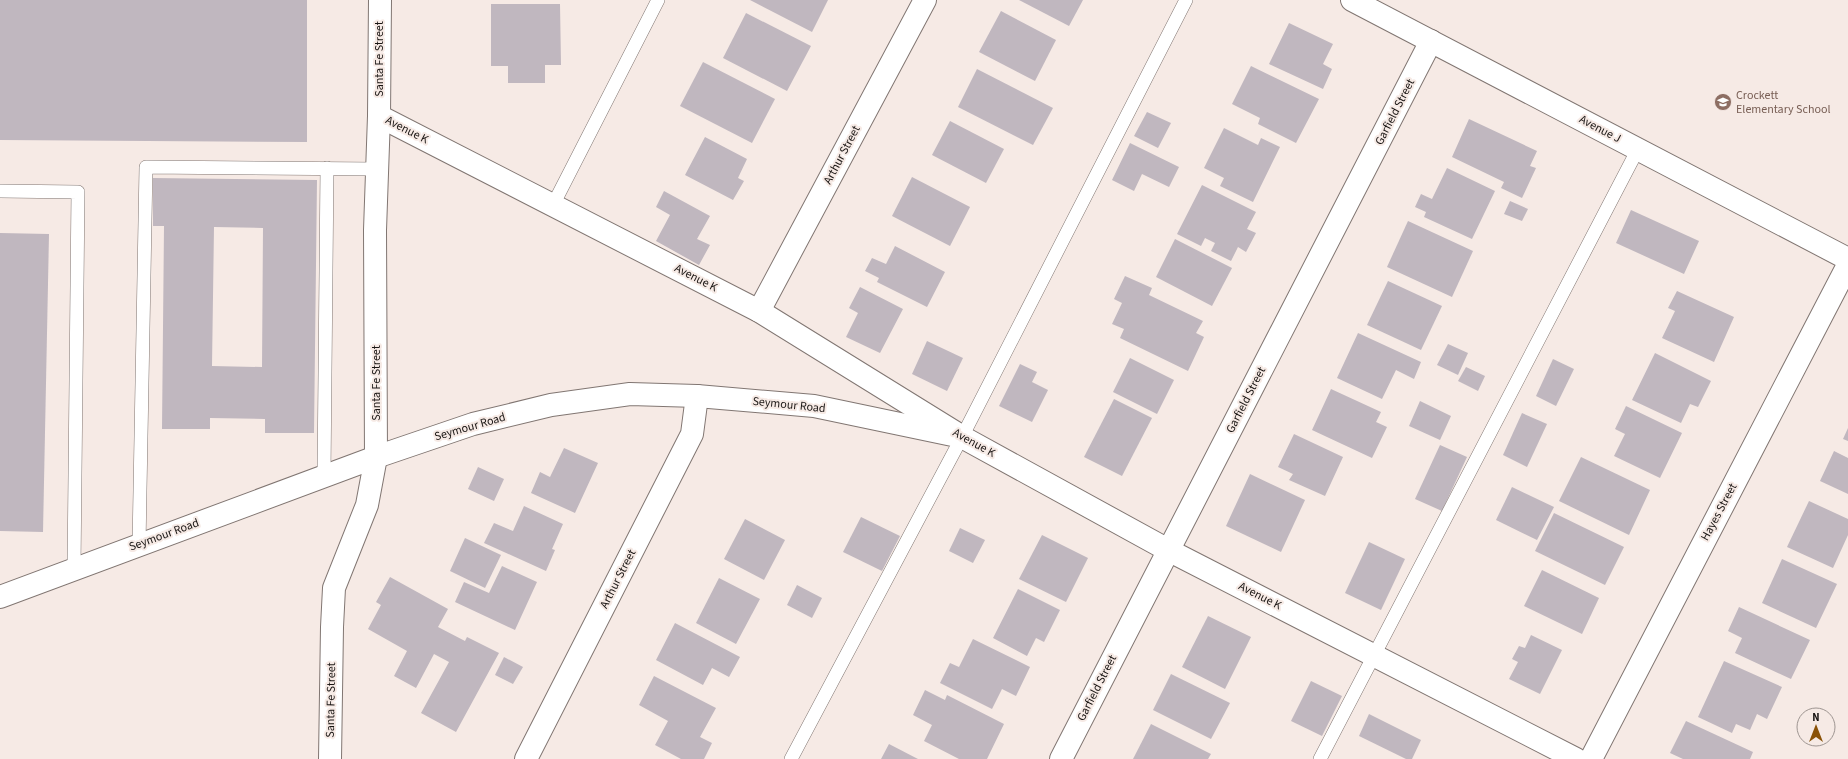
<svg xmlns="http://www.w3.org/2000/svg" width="1848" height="759" font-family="'Source Sans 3',sans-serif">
<rect width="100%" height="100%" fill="#f6eae5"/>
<g fill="#c0b7bf" fill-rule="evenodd">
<polygon points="0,0 307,0 307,142 0,140"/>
<polygon points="750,0 828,0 812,32"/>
<polygon points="1019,0 1083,0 1069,26"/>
<polygon points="491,4 560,4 561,65 545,65 545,83 508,83 508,66 491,66"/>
<polygon points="1001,11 1056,40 1035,81 979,52"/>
<polygon points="746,13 811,46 787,91 723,58"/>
<polygon points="1289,23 1333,44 1323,64 1332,69 1323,89 1269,64"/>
<polygon points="703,62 775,99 752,143 680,106"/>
<polygon points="1251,66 1319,99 1296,143 1258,124 1260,118 1232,104"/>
<polygon points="977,69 1053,108 1033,145 958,107"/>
<polygon points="1147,112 1171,123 1158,148 1134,136"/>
<polygon points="1469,119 1537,151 1530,166 1536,168 1522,198 1501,188 1504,182 1452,157"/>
<polygon points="950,121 1004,149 986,183 932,155"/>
<polygon points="1224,128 1258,145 1261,138 1280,147 1253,202 1220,186 1224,178 1204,168"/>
<polygon points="705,137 747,159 738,178 744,181 733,200 685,175"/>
<polygon points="1130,143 1179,167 1169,187 1142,174 1134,191 1112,180"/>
<polygon points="1447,168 1495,191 1472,239 1424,217 1426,212 1415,207 1421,194 1432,199"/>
<polygon points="912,177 970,207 950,246 892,216"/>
<path d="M153 178 317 180 314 433H265V419L210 418V429H162L164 226H153ZM214 227 263 228 262 367 212 366Z"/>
<polygon points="1202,185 1256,212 1247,229 1256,233 1246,252 1238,247 1231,261 1211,251 1215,243 1205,238 1201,246 1177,234"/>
<polygon points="664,191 710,216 697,239 710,245 699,265 656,241 670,215 656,207"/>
<polygon points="1510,201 1528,209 1522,221 1504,214"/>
<polygon points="1631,210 1699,241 1684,274 1616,243"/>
<polygon points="1408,221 1473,251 1452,297 1387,267"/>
<polygon points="0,233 49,234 43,532 0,531"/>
<polygon points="1175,239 1232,268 1212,306 1156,277"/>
<polygon points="895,246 945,272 927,307 877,282 879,278 865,271 872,258 886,264"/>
<polygon points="1125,276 1152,288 1149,295 1203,321 1196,333 1204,337 1188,371 1120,338 1124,329 1112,324 1122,303 1114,299"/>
<polygon points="1388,281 1442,306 1421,350 1367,325"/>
<polygon points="860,287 903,309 880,353 846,337 858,313 849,308"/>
<polygon points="1677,291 1734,317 1714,362 1662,338 1675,311 1668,308"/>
<polygon points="1358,333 1421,362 1414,379 1396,370 1382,399 1337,378"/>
<polygon points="927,341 963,358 947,391 912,374"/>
<polygon points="1448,344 1468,353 1458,375 1437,365"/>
<polygon points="1655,353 1711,381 1698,407 1690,404 1681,423 1632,400"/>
<polygon points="1130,358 1174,380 1157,414 1113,392"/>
<polygon points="1553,359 1574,369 1556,406 1536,396"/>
<polygon points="1020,364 1037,372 1032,382 1048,390 1032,422 999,406"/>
<polygon points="1466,367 1485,376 1478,391 1458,381"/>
<polygon points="1331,389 1381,412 1376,422 1387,427 1372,458 1312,430"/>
<polygon points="1114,399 1152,418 1122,476 1084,457"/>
<polygon points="1420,401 1451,416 1440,440 1409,426"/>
<polygon points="1626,406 1682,433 1660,478 1614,456 1625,434 1615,429"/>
<polygon points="1522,413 1547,424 1527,467 1503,455"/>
<polygon points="1848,428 1848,441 1843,439"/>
<polygon points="1294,434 1343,457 1325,496 1289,480 1293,474 1278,467"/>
<polygon points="1440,445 1467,457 1442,511 1415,499"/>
<polygon points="564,448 598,463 575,513 531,493 540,472 550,477"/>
<polygon points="1834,451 1848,458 1848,494 1820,481"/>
<polygon points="1581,457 1650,490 1629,535 1559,501"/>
<polygon points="478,467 504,479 494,501 468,489"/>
<polygon points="1250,474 1305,500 1281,552 1226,526"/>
<polygon points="1512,487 1554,507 1537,540 1496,520"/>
<polygon points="1809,501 1848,519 1848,535 1833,568 1787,547"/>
<polygon points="524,506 563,524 552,549 555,550 546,571 484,543 494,523 513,531"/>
<polygon points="1554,513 1624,547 1605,585 1535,551"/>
<polygon points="861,517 900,536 882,571 843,552"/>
<polygon points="745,519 785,540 764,580 724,559"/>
<polygon points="960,528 985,540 973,563 949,551"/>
<polygon points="1042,535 1088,558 1066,602 1019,579"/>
<polygon points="465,538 501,555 485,588 450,571"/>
<polygon points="1369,542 1405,559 1381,610 1345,593"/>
<polygon points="1782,559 1837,584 1816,628 1762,603"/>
<polygon points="502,566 537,582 515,630 455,602 464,582 489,593"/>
<polygon points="1542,570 1599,598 1582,634 1524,606"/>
<polygon points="390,577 448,609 438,627 465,641 467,637 499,653 456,732 421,713 449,662 434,654 416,688 394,676 407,651 368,629 381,605 376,602"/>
<polygon points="719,578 760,599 736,644 696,623"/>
<polygon points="797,585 822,598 812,618 787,605"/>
<polygon points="1018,589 1060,610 1044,642 1036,638 1027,656 993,638"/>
<polygon points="1739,607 1810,640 1791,679 1735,653 1742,638 1728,631"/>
<polygon points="1208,616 1251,637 1225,689 1182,667"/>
<polygon points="675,623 740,657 729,677 712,668 703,685 656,660"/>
<polygon points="1531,635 1562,650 1540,694 1509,679 1518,662 1512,659 1519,646 1525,648"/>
<polygon points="973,639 1030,667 1016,696 1002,689 992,709 940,683 950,663 959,667"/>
<polygon points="504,657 523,667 513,684 495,675"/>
<polygon points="1724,661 1782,687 1767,719 1757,714 1750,730 1736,724 1732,733 1698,717"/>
<polygon points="1171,674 1230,703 1211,739 1153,710"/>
<polygon points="654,676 716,708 700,737 712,743 704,759 681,759 655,745 668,721 639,705"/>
<polygon points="1311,681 1342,696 1322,736 1291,721"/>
<polygon points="925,690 945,700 947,695 1004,724 987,759 959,759 924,741 932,725 913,715"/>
<polygon points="1369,714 1421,740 1412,759 1406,759 1359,736"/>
<polygon points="1686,721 1753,752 1750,759 1683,759 1670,753"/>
<polygon points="1151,724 1211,754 1208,759 1133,759"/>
<polygon points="889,744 918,759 881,759"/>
</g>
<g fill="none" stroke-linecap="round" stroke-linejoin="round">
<g stroke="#817672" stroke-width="14">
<g id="lane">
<polyline points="0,191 78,192 74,569"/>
<polyline points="553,205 658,0"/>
<polyline points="324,476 327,168"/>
<polyline points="139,545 146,167 377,169"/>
<polyline points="791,759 962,437 1186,0"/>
<polyline points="1320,759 1638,149"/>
</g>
</g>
<g stroke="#817672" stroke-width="24">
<g id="street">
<polyline points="1352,0 1848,259"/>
<polyline points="379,116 759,311 961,436"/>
<polyline points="759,311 925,0"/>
<polyline points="330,759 332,627 334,588 367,505 376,457 375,230 379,116 380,0"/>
<polyline points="526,759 692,434 697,396"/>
<polyline points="1061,759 1431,41"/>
<polyline points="1591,759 1848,265"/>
</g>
</g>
<g stroke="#817672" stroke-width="24">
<polyline id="secondary" points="0,597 376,457 473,424 551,405 630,394 697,396 814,406 962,437 1168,550 1576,759"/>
</g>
<use href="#lane" stroke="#fff" stroke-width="13"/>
<use href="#street" stroke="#fff" stroke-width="22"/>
<use href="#secondary" stroke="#fff" stroke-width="22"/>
</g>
<defs>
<g id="school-disc" transform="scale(0.9)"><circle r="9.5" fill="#8d6e63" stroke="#f6eae5"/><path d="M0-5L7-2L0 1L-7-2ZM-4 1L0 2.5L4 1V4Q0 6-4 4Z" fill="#fff"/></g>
</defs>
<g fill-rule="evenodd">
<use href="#school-disc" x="1723" y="102"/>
</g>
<g text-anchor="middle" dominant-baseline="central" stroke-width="4" stroke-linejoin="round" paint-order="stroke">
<g font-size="12" fill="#191513" stroke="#f6eae5">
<text transform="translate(379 59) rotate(-90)">Santa Fe Street</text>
<text transform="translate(1395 112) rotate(-63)">Garfield Street</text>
<text transform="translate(1600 129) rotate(28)">Avenue J</text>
<text transform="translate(407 130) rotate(27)">Avenue K</text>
<text transform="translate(842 155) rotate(-62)">Arthur Street</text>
<text transform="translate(696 278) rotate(27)">Avenue K</text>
<text transform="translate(376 383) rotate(-90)">Santa Fe Street</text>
<text transform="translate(1246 400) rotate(-63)">Garfield Street</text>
<text transform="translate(789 405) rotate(6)">Seymour Road</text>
<text transform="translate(470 427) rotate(-16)">Seymour Road</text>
<text transform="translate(974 443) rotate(29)">Avenue K</text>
<text transform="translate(1719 512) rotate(-62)">Hayes Street</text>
<text transform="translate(164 535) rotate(-20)">Seymour Road</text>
<text transform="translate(618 579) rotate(-63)">Arthur Street</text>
<text transform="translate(1260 596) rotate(27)">Avenue K</text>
<text transform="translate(1097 688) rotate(-63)">Garfield Street</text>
<text transform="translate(331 700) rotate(-89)">Santa Fe Street</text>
</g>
<g font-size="12" fill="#785e54" stroke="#f6eae5" text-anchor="start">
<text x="1736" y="95">Crockett<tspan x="1736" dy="14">Elementary School</tspan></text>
</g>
</g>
<g transform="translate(1816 727)"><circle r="19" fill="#f6eae5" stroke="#9e9591"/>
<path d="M0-3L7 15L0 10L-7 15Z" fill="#8a5207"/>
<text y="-6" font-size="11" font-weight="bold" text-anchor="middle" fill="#191513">N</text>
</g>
</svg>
